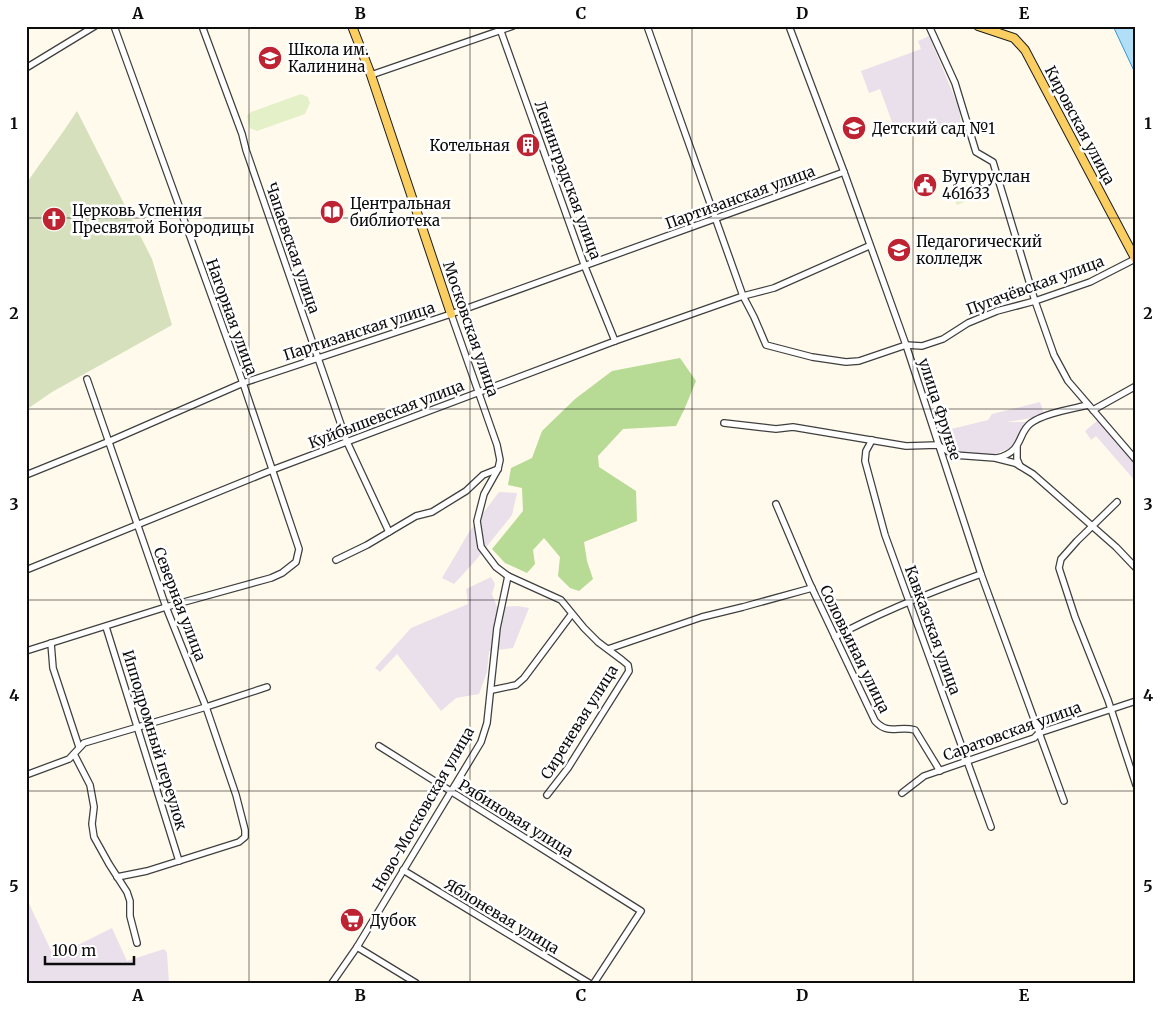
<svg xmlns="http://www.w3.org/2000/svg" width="1162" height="1009" font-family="Merriweather,serif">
<rect width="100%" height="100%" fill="#fffaeb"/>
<g fill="#eae0eb">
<polygon points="929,36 959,108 961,124 906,136 893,125 880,89 869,93 861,71 921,49 918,41"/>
<polygon points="1040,402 1044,414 1032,418 1006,422 1025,422 1028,424 1010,448 995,454 956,454 947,449 943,431 988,420 992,414"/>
<polygon points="1098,420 1136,466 1136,482 1096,436 1091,440 1085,431"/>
<polygon points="499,492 517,493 512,515 476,560 454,584 442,578 469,532"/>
<polygon points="491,577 495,584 492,594 497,607 518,606 529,608 513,648 489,651 487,672 479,694 456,698 441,711 397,654 380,672 375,668 411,628 468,604 466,589"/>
<polygon points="26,897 54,957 112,928 127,961 164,949 167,953 169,983 26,983"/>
</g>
<polygon fill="#b7da94" points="680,358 696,381 684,410 676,426 623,429 598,456 599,467 636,491 637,521 584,542 587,561 593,579 579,591 570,588 558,576 560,557 544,538 533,550 535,564 527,573 505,563 492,549 523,511 522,488 508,485 511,468 532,458 542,431 575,399 612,371"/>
<path fill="#d6e0bd" d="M77 111 152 259 172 325 52 392 26 410V184C43 159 61 136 77 111Z"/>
<g fill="#e4f0c7">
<polygon points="301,94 308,97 310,103 305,114 257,131 250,128 247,116 251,112"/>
<polygon points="979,171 987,193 957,205 952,196 966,185 976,172"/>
</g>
<polygon fill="#b0dff7" stroke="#3698ce" points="1113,26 1136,26 1136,75"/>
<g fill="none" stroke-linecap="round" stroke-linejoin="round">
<g stroke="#3f3f3f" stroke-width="8">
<g id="minor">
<polyline points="202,26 242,134 246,150 347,442 389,532"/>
<polyline points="499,26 585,267 615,341"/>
<polyline points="647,26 743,296 754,317 766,345 812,357 846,362 859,361 906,345 922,346 943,339 968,323 997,311 1035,301 1090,282 1135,259"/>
<polyline points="789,26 844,172 906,345 981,574 1064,801"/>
<polyline points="929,26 955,83 976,152 993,162 1035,301 1054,355 1068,381 1136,460"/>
<polyline points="26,68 95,26"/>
<polyline points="371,75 513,26"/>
<polyline points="451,314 497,445 500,460 498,469 484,494 477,521 481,547 496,567 508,576 561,600 584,628 598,642 622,660 628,665 629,671 568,768 547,795"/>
<polyline points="87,379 166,607 206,707 236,795 245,830 245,837 239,842 147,871 117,877"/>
<polyline points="1093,410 1136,386"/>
<polyline points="724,423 776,429 793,427 906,446 938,445 954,455 995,458 1015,463 1033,474 1116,547 1136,568"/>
<polyline points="872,440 866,451 865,461 885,535 991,827"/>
<polyline points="1017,447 1017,459 1020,466"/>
<path d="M997 458C1024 452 1017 433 1031 423 1045 413 1072 409 1088 405"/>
<polyline points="26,475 110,441 243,383 451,314 844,172"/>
<polyline points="1117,502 1077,541 1061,559 1059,568 1075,617 1108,700 1136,785"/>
<path d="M776 504 810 584 875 721C889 736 898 725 915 730L940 771"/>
<polyline points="336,560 367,545 416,516 432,512 466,491 483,475 498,469"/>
<polyline points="26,570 272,470 615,341 743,296 774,288 869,246"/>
<polyline points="106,627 179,861"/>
<path d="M835 637C882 611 931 592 981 574"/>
<polyline points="51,643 53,668 79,747"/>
<polyline points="608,649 702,617 743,607 812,588"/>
<polyline points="26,651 166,607 271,578 282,573 296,562 299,549 243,383 114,26"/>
<polyline points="492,690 516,685 524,678 571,615"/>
<polyline points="379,746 641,911 594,983"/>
<polyline points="74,754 90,785 94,807 92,824 94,837 109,864 127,892 130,901 130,916 137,943"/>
<polyline points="26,775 69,759 84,743 206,707 267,687"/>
<polyline points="902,793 924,776 1034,738 1039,733 1136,701"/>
<polyline points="403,870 589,983"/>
<polyline points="357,947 416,983"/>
<polyline points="332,983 357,947 481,742 487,723 497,628 508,576"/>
</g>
</g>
<g stroke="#1d1d1d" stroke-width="10">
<g id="major">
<polyline points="352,26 371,75 451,314"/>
<polyline points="978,26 1014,38 1025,50 1136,260"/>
</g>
</g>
<use href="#minor" stroke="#fff" stroke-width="5.5"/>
<use href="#major" stroke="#face60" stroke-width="8"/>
</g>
<path fill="none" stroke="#0c0c0c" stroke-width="1" stroke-opacity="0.55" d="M249 26V983M470 26V983M692 26V983M913 26V983M26 218H1136M26 409H1136M26 600H1136M26 791H1136"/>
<defs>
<g id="school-disc" transform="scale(1.25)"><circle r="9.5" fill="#bd2331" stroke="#fff"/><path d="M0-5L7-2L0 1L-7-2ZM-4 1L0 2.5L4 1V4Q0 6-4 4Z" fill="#fff"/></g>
<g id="building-disc" transform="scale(1.25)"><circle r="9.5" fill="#bd2331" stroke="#fff"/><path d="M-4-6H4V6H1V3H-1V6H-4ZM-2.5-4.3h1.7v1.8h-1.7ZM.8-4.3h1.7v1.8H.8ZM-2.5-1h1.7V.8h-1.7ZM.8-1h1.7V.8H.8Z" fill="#fff"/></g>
<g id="civic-disc" transform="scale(1.25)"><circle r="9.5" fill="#bd2331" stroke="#fff"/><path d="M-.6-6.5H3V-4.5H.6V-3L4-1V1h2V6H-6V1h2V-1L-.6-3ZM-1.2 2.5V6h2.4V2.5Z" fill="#fff"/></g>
<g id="library-disc" transform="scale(1.25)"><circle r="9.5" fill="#bd2331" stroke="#fff"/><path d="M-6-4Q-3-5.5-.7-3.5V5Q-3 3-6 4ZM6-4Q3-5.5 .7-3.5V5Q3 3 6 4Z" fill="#fff"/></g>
<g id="church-disc" transform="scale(1.25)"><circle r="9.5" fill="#bd2331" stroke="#fff"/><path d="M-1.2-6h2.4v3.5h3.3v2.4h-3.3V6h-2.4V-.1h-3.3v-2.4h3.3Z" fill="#fff"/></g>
<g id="university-disc" transform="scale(1.25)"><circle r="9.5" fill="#bd2331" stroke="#fff"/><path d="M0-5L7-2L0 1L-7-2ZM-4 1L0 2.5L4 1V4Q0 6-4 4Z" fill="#fff"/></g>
<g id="supermarket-disc" transform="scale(1.25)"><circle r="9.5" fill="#bd2331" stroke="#fff"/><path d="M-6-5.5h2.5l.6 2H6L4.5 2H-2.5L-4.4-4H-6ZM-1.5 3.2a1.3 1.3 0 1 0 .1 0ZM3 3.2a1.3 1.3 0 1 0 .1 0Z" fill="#fff"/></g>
</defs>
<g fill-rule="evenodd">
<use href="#school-disc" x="270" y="58"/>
<use href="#school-disc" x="854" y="128"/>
<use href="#building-disc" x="528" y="145"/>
<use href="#civic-disc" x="925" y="185"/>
<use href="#library-disc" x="332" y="212"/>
<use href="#church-disc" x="54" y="219"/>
<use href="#university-disc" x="899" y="250"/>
<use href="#supermarket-disc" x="352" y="920"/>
</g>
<g text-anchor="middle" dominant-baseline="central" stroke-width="5" stroke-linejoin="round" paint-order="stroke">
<g font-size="15" fill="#0c0c0c" stroke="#fff" text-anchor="start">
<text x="288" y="49">Школа им.<tspan x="288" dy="17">Калинина</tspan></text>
<text x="872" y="128">Детский сад №1</text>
<text x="510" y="145" text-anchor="end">Котельная</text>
<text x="942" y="176">Бугуруслан<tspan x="942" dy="17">461633</tspan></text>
<text x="350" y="203">Центральная<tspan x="350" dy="17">библиотека</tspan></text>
<text x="72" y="210">Церковь Успения<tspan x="72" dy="17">Пресвятой Богородицы</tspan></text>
<text x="916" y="241">Педагогический<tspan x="916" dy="17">колледж</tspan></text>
<text x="370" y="920">Дубок</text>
</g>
<g font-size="15" fill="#0c0c0c" stroke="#fff">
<text transform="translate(1080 125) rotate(62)">Кировская улица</text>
<text transform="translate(568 180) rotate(70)">Ленинградская улица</text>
<text transform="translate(740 197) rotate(-20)">Партизанская улица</text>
<text transform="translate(293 248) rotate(71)">Чапаевская улица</text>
<text transform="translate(1035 285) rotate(-20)">Пугачёвская улица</text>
<text transform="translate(232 317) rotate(70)">Нагорная улица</text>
<text transform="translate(471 329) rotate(71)">Московская улица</text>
<text transform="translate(359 331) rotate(-18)">Партизанская улица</text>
<text transform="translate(940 409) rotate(72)">улица Фрунзе</text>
<text transform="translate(386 414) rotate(-21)">Куйбышевская улица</text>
<text transform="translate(180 604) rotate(69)">Северная улица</text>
<text transform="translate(933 630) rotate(70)">Кавказская улица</text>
<text transform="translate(855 649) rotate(64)">Соловьиная улица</text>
<text transform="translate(579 722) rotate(-58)">Сиреневая улица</text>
<text transform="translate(1012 731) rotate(-20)">Саратовская улица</text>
<text transform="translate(155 740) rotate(73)">Ипподромный переулок</text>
<text transform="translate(423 809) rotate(-60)">Ново-Московская улица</text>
<text transform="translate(516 818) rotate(32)">Рябиновая улица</text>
<text transform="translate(502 916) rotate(31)">Яблоневая улица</text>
</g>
</g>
<rect width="1162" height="1009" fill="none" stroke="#ffffff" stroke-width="55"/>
<path d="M45 956v8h89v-8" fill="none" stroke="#0c0c0c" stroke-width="2.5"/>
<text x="52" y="956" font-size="15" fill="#0c0c0c" stroke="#ffffff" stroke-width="4" paint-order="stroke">100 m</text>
<rect x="28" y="28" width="1106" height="954" fill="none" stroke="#0c0c0c" stroke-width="2"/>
<g font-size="16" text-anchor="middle" font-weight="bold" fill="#0c0c0c">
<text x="138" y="19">A</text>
<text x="360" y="19">B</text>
<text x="581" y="19">C</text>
<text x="802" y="19">D</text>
<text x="1024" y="19">E</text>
<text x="14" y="129">1</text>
<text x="1148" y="129">1</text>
<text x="14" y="319">2</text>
<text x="1148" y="319">2</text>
<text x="14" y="510">3</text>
<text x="1148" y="510">3</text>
<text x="14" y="701">4</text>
<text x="1148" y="701">4</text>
<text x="14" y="892">5</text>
<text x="1148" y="892">5</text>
<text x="138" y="1001">A</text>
<text x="360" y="1001">B</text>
<text x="581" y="1001">C</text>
<text x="802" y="1001">D</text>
<text x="1024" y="1001">E</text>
</g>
</svg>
